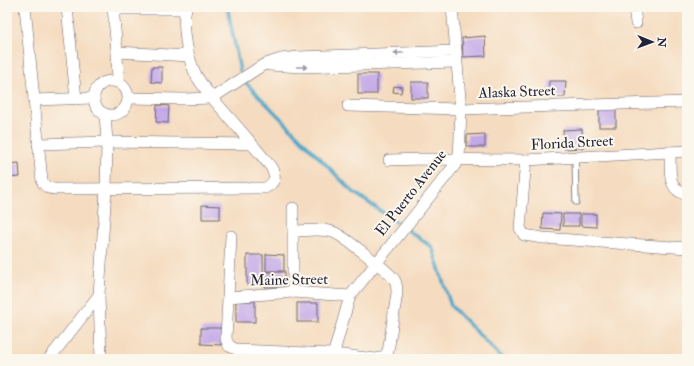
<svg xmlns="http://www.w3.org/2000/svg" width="694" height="366" font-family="'IM FELL Double Pica',serif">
<rect width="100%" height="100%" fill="#fbf7ec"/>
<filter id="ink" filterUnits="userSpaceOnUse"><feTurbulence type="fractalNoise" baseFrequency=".025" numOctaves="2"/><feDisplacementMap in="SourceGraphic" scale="8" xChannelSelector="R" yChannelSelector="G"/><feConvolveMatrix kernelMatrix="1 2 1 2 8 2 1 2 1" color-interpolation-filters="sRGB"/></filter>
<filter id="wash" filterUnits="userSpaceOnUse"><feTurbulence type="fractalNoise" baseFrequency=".012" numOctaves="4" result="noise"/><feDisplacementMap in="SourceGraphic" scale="16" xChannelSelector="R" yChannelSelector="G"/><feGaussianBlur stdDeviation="0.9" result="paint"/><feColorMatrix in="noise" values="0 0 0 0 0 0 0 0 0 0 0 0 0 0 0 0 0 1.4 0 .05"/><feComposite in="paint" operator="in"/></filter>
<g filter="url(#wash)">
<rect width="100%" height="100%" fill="#f5dcc0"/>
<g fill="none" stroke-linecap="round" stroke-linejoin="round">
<g stroke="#4aa6c8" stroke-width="3.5">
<polyline points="230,7 228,11 240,71"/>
<polyline points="246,83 352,191 432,247 451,306 503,359"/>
</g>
</g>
<g id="blocks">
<g fill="#c3a8e8">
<polygon points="485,36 486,56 463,57 462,38"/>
<polygon points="152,67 162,67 162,83 151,82"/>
<rect x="358" y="74" width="19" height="20"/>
<polygon points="549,81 566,81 565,97 548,97"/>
<rect x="411" y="82" width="17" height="16"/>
<polygon points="394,86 402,87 401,93 393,92"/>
<polygon points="157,105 169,106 168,123 156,122"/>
<rect x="599" y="108" width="17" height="19"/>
<polygon points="582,129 583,148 564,149 563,130"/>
<polygon points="485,134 485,147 467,147 467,135"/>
<polygon points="19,163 20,177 7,178 7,164"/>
<polygon points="202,205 220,206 220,219 202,219"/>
<polygon points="543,213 561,214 560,230 542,229"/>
<rect x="563" y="214" width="16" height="12"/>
<polygon points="581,214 596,214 596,227 581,226"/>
<polygon points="266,254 284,255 284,271 266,271"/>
<rect x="247" y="255" width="16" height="30"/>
<rect x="265" y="272" width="20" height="15"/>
<rect x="236" y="301" width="19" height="21"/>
<rect x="297" y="303" width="21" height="19"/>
<polygon points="201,328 222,328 221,345 201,344"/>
</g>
</g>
</g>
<g filter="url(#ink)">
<use href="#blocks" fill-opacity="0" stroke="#6c636a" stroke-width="1"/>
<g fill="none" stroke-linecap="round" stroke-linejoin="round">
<g stroke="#6c636a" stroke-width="7">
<polyline id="lane" points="575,158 576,202"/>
</g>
<g stroke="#6c636a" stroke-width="12">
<g id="street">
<path d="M25 7 42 181C45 188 50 189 58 189L265 188C275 183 277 177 271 167 257 150 242 132 227 115 216 102 203 89 195 73 187 56 182 26 186 7"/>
<polyline points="67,7 76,99"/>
<polyline points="113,7 117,52 118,82"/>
<polyline points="634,7 636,23"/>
<polyline points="113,9 186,9"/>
<polyline points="117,52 189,56"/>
<polyline points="269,65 301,67 456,62"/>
<circle cx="111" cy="98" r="17"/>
<polyline points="129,98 184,99 212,98 263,65 281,59 298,57 456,51"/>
<polyline points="34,100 94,98"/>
<polyline points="348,106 461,109 687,102"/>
<polyline points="38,144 107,142 252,144"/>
<path d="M670 152C671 171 666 189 687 195"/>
<polyline points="389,160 423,159 526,160 687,151"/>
<polyline points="526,160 520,228 524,235 543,238 687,248"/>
<path d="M231 236 226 339 229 346 238 350 333 354 376 359 383 357 388 352 397 293C397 288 397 283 394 279 388 271 342 235 333 232 321 228 306 231 293 231"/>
<polyline points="293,292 293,208"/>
<polyline points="99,295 101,359"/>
<polyline points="228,297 293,292 350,296"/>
<polyline points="49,359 99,295 106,189 107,142 105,114"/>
<polyline points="332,359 350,296 459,160 461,109 452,7"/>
</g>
</g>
<use href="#lane" stroke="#fff" stroke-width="5.5"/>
<use href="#street" stroke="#fff" stroke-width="11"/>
</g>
<defs><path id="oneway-solid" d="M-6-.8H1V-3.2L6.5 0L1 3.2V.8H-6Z"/></defs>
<g fill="#9c9ca7">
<use href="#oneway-solid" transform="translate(399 53) rotate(178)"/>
<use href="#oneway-solid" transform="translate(302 67)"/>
</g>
</g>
<g text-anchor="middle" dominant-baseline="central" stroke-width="4" stroke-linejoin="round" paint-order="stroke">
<g font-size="15" fill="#22223b" stroke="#fbf7ec">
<text transform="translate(517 92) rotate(-2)">Alaska Street</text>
<text transform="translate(572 143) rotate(-3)">Florida Street</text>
<text transform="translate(411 193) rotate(-52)">El Puerto Avenue</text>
<text transform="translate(289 280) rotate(-1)">Maine Street</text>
</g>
</g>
<rect width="694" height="366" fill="none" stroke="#fbf7ec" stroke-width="24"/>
<g transform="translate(652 42) rotate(91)" stroke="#fbf7ec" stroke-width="3" paint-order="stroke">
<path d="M0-3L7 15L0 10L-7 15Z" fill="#22223b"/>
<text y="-6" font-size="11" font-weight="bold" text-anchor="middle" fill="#22223b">N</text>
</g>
</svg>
